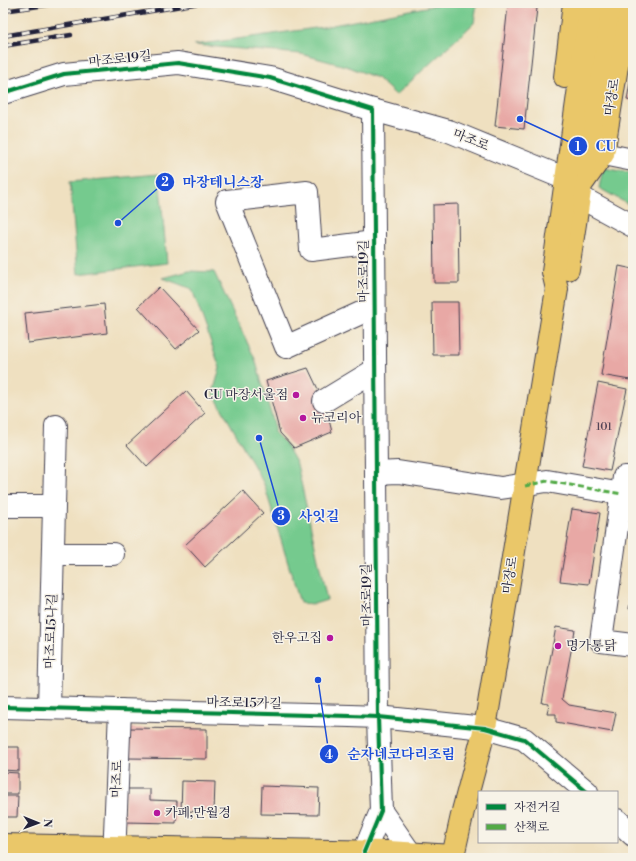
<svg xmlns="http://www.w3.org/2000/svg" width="636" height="861" font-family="'Libre Bodoni','Noto Serif KR',serif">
<rect width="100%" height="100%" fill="#f7f3e8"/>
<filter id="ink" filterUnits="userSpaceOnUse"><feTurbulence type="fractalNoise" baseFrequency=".025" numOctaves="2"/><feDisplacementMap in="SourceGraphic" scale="8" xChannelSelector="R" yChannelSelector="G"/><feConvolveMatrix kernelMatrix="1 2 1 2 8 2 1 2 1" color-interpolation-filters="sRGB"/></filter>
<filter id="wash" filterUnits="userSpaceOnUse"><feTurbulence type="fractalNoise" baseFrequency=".012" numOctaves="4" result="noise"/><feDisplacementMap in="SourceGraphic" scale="16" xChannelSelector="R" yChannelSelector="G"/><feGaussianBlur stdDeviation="0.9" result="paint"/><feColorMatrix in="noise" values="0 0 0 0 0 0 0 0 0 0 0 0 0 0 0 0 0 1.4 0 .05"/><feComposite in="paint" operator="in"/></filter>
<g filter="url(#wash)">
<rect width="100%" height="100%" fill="#efe0c0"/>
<g fill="#75ca8e" stroke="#4c7664">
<polygon points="477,3 474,23 396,95 377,78 349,67 301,54 194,45 323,27 441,4"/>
<polygon points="603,168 633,173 633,207 599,188"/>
<polygon points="159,174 167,263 78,274 70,182"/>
<polygon points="189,271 214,272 255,359 274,424 274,432 285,443 297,464 327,600 314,604 300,603 264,484 213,393 220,368 192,289 163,278"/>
</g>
<g id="blocks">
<g fill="#e8a8a5">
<polygon points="508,5 537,8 524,129 495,126"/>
<polygon points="632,70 633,70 633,101 627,100"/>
<polygon points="458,204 459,283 434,283 433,205"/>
<polygon points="619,266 633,269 633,365 630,380 601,375"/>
<polygon points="159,287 199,330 176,349 138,307"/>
<polygon points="432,302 458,302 459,355 433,355"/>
<polygon points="104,304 107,333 28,343 25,313"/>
<polygon points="308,368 325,404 332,432 294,448 280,433 266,381"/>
<polygon points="598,383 627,389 610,471 582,466"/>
<polygon points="186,391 205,413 147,467 127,445"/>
<polygon points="243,491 263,513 205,567 185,545"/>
<polygon points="572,509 600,513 589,584 560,581"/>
<polygon points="632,589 633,589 633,610 629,609"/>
<polygon points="556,627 575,630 562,699 569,705 616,713 612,732 556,722 556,714 547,714 549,704 542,703"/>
<polygon points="129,728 207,729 207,759 128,758"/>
<polygon points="3,747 19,747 19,771 3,770"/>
<polygon points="3,772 18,773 18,794 3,794"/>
<polygon points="182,781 215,782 214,812 181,811"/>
<polygon points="262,786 319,788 318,815 261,814"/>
<polygon points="125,789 150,789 150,800 177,801 176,823 124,822"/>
<polygon points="3,796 18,796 17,817 3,817"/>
</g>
</g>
</g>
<g filter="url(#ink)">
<use href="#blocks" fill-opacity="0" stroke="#413e4f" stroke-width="1"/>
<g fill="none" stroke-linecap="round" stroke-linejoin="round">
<g stroke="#413e4f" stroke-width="24">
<g id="minor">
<polyline points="3,93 64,74 178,63 270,78 373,110 378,717 381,811 364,852"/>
<polyline points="373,110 449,131 566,179"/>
<polyline points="603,154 633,160"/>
<polyline points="580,197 633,226"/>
<polyline points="374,242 311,250 307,192 227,201 286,347 374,307"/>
<polyline points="324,401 375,370"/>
<polyline points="376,473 398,472 501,488 547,481 622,494"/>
<polyline points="633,478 624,477 601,641 633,645"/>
<polyline points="3,506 54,506"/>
<polyline points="53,554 113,554"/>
<polyline points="3,707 350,716 378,717 485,728 524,739 587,792"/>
<polyline points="49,708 56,426"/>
<polyline points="381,811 411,854"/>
<polyline points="617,820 633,835"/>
<polyline points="114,858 120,710"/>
</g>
</g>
<g stroke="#413e4f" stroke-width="24">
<g id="major">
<polyline points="565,77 574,3"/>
<polyline points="584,181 603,154 627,3"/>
<polyline points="568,269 609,3"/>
<polyline points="3,845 388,852 453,856"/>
<polyline points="454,858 453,856 463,811 485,728 557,289 553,272 591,3"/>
</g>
</g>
<use href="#minor" stroke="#fff" stroke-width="22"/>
<use href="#major" stroke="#eac769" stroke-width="22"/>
<g stroke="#22223b" stroke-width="4.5">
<g id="rail">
<polyline points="3,11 61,3"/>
<polyline points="3,36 199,3"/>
<polyline points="3,46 71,35"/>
</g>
</g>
<use href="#rail" stroke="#f7f3e8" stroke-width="3" stroke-dasharray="9" stroke-linecap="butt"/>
<polyline stroke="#53aa46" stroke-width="3" stroke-dasharray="6 3" stroke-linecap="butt" points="525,486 547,481 622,494"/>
<g stroke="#f7f3e8" stroke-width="6">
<g id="cycleway">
<polyline points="3,93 64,74 178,63 270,78 373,110 378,717 381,811 364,852"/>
<polyline points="3,707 350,716 378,717 485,728 524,739 587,792"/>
</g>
</g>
<use href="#cycleway" stroke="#00873e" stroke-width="4"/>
</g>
</g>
<g fill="#b5179e" stroke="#f7f3e8" stroke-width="1.5">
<circle cx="296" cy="395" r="4"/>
<circle cx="303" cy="418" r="4"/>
<circle cx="330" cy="638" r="4"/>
<circle cx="558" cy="646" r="4"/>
<circle cx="157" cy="813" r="4"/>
</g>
<g text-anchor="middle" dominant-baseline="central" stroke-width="3" stroke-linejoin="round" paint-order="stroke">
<g font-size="11" fill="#544456">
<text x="604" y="427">101</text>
</g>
<g font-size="13" fill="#22223b" stroke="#f7f3e8">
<text transform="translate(120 59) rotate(-6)">마조로19길</text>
<text transform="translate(612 97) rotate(-81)">마장로</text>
<text transform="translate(471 140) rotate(22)">마조로</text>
<text transform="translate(364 271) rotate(-90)">마조로19길</text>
<text transform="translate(510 575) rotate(-81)">마장로</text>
<text transform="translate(367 595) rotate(-91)">마조로19길</text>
<text transform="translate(51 631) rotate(-88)">마조로15나길</text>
<text transform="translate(244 703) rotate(1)">마조로15가길</text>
<text transform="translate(117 779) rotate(-88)">마조로</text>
</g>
<g font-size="13" fill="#22223b" stroke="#f7f3e8" text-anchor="start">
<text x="288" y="395" text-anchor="end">CU 마장서울점</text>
<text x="311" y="418">뉴코리아</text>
<text x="322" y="638" text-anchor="end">한우고집</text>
<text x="566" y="646">명가통닭</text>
<text x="165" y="813">카페,만월경</text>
</g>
</g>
<path fill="none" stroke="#1d4ed8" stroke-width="1.5" d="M520 119L578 146M118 223L165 182M259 438L281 516M318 680L329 754"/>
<g fill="#1d4ed8" stroke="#f7f3e8" stroke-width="1.5">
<circle cx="520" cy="119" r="4"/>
<circle cx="118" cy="223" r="4"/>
<circle cx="259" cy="438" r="4"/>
<circle cx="318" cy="680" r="4"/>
<circle cx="578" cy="146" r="10"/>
<circle cx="165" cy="182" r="10"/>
<circle cx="281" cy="516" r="10"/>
<circle cx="329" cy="754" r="10"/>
</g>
<g font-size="12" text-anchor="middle" font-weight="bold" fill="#fff">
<text x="578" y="151">1</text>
<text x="165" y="186">2</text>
<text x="281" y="520">3</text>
<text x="329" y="759">4</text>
</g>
<g font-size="14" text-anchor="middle" font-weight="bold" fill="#1d4ed8" stroke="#f7f3e8" stroke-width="3" stroke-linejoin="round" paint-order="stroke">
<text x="606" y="151">CU</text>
<text x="223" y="187">마장테니스장</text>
<text x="319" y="521">사잇길</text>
<text x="401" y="759">순자네코다리조림</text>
</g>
<rect width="636" height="861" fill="none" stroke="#f7f3e8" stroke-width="16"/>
<rect x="478" y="791" width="140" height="52" fill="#f7f3e8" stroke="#a29fa3"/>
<rect x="486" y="804" width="20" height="6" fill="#00873e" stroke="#a29fa3"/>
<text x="514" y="811" font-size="12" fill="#22223b">자전거길</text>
<rect x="486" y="824" width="20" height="6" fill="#53aa46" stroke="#a29fa3"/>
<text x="514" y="831" font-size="12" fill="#22223b">산책로</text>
<g transform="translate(38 823) rotate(91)" stroke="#f7f3e8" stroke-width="3" paint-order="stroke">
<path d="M0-3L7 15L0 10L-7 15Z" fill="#22223b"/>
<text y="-6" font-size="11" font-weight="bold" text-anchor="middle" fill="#22223b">N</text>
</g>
</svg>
